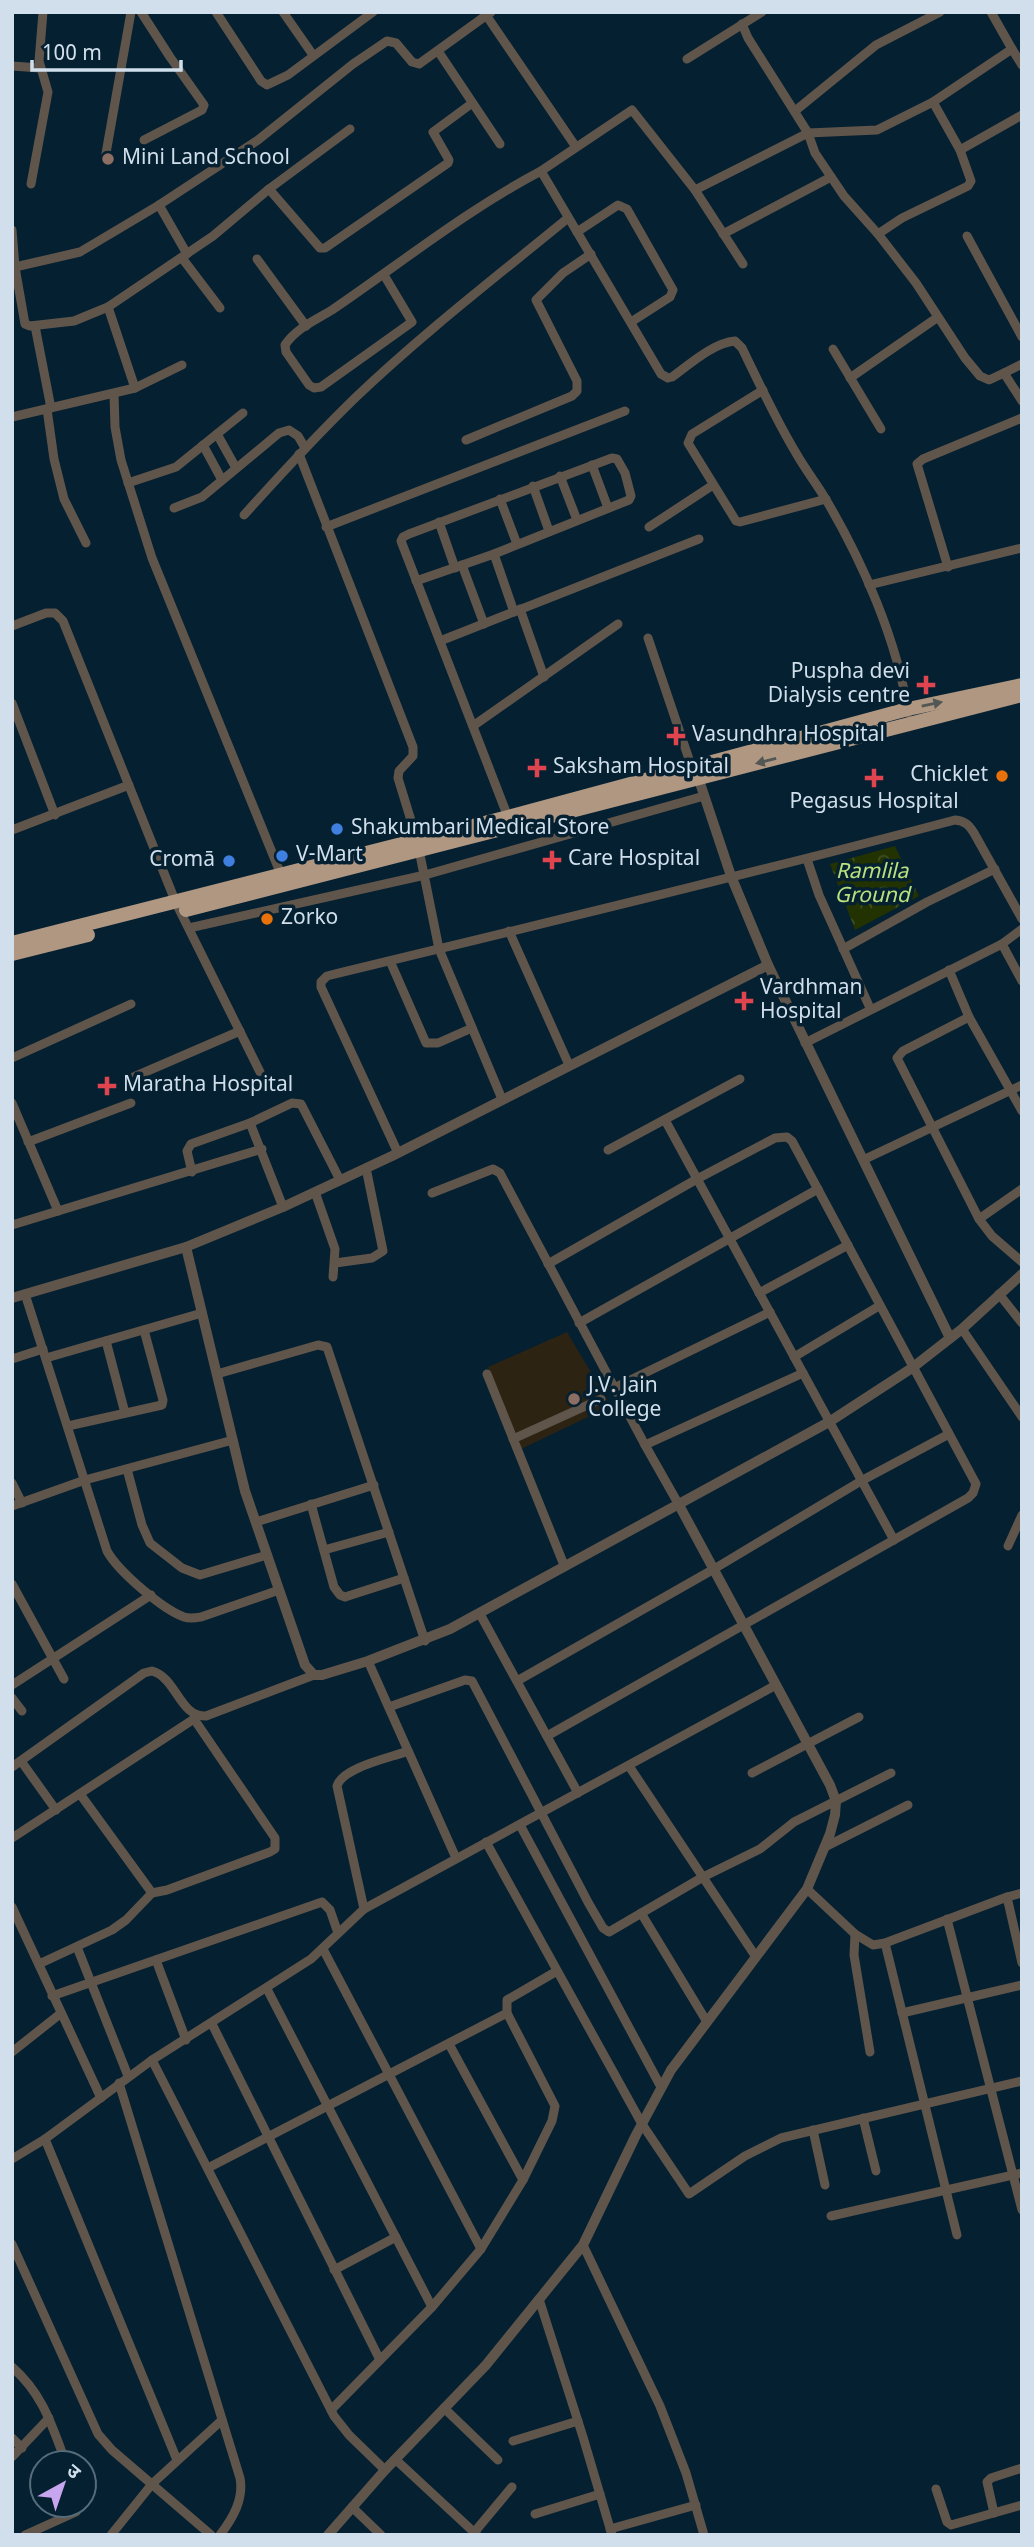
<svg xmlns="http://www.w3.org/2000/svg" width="1034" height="2547" font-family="Georgia,'Noto Sans Devanagari',serif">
<defs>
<pattern id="forest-crowns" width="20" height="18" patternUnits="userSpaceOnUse" patternTransform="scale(1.75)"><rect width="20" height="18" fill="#223200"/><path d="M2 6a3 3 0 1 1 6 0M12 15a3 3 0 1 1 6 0" fill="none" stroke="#414f25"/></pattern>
</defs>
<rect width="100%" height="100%" fill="#052031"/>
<polygon fill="#2c2313" points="567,1332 611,1406 521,1449 488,1367"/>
<polygon fill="url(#forest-crowns)" points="895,846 919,896 855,930 830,864"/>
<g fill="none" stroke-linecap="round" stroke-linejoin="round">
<g stroke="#60554b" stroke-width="9">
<polyline points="141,12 170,57 204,105 202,110 144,140"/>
<polyline points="216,12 261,81 267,85 288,75 373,12"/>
<polyline points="283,12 313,55"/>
<polyline points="484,12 576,147"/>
<polyline points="742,24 748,38 808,133 815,153 844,196 878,234 916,283 965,358 980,376 989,380 1004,373 1022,401"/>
<polyline points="1012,49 1022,65"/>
<polyline points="438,51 500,144"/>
<polyline points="687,59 762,12"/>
<polyline points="12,66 40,68"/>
<polyline points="933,102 1012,49 991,12"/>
<polyline points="795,111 876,45 940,12"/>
<polyline points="960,150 1022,115"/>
<polyline points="105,159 131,12"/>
<polyline points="541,171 632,110 695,190 808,133 877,130 933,102 960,150 971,181 968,186 902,218 878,234"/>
<polyline points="31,184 48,92 39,61 43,12"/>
<polyline points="269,189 320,248 325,248 448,163 449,160 433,132 471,104"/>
<polyline points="695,190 743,264"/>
<polyline points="159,205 187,254"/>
<polyline points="12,230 15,267 25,324 30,326 74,321 108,307 213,236 269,189 350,129"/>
<polyline points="577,232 618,205 627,209 673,290 670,297 631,322"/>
<polyline points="723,234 831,177"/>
<polyline points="967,236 1022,337"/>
<polyline points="182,258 220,308"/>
<polyline points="257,259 306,326"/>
<polyline points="15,267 80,252 159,205 258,140 353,64 387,41 396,43 412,62 419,64 491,12"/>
<path d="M384 275 412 322 321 387 314 388 309 385 286 352 285 345C296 328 316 320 332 310 401 263 467 210 541 171L661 374 668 378 672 377C690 364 713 343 735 341L742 348C759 383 776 420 796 453 805 469 816 483 825 498 862 560 898 642 908 713"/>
<polyline points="108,307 135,388"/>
<polyline points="35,326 51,408"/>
<polyline points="833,349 881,429"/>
<polyline points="1004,373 1022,364"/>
<polyline points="850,378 938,317"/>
<polyline points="763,390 692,434 688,443 736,521 740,522 826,499"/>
<polyline points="114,394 115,427 121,460 152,558 282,877"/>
<polyline points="47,409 54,459 64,499 86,543"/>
<polyline points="12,417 135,388 182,365"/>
<polyline points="217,434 236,468"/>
<polyline points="466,440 572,396 577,391 577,381 536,300 563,273 591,254"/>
<polyline points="203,445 222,480"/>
<polyline points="299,454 413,747 413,756 399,771 398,778 417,840 439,949 502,1099"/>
<polyline points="592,465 608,508"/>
<polyline points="560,476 577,520"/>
<polyline points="128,483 176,467 243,413"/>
<polyline points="533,486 549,531"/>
<polyline points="500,499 517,544"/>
<polyline points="174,508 202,497 279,433 289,430 298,436 305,448"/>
<path d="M244 515C280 475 316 436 355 398 422 334 496 277 568 218"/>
<polyline points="439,522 455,568"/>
<polyline points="326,527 625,411"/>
<polyline points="649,527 713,485"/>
<polyline points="462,565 484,624"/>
<polyline points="948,567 917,464 923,459 1022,418"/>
<polyline points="416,581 494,554"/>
<polyline points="869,585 1022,548"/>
<polyline points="520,609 544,677"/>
<polyline points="12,626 46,613 55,613 63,621 176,903 260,1072"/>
<polyline points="648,638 692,768"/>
<polyline points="440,641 699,539"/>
<polyline points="12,703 55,815"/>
<polyline points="473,726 618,624"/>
<polyline points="508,817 401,541 403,537 409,534 612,458 617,459 625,473 631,496 629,500 494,554 514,612"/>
<polyline points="12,830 129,785"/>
<polyline points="807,859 819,895 870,1008"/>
<polyline points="189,928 425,875 704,796"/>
<polyline points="509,931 569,1065"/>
<polyline points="1002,944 1022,981"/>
<polyline points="843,949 927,902 995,869"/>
<polyline points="390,961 426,1043 438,1043 472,1028"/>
<polyline points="949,970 969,1017 1022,1111"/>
<polyline points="969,1017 903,1051 897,1058 979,1219 992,1236 1022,1262"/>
<polyline points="805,1043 1002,944 1022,929"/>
<polyline points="12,1058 131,1004"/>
<polyline points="129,1079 240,1031"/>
<polyline points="12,1103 58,1211"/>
<polyline points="665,1120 894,1540"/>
<polyline points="250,1123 292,1103 301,1104 340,1180"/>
<polyline points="28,1142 131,1103"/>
<polyline points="608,1150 740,1079"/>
<path d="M398 1153 321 987V982L327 976C537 925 747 875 955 820 965 821 969 825 974 833L1022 919"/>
<polyline points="863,1160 1022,1085"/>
<polyline points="192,1172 187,1151 191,1144 250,1123 283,1207"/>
<polyline points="315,1192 335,1249 333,1277"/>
<polyline points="432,1193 493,1169 500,1173 645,1445 679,1505"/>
<polyline points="979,1219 1022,1189"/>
<polyline points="12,1225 262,1149"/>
<polyline points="335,1263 372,1258 383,1251 366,1168"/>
<polyline points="759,1293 848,1245"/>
<path d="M25 1294 107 1551C118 1571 162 1609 184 1617 190 1619 195 1618 201 1617L279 1590"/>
<polyline points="999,1294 1022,1323"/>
<polyline points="579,1323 818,1189"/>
<polyline points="962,1329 1022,1417"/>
<polyline points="106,1341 125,1413"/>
<polyline points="794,1357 879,1306"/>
<polyline points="46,1358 202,1313"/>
<polyline points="12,1359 43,1349"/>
<polyline points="217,1374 318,1345 327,1347 425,1641"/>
<polyline points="487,1374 564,1565"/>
<polyline points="614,1388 770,1312"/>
<polyline points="68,1426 162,1405 163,1400 144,1330"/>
<polyline points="513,1439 601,1399"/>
<polyline points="645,1445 803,1373"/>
<polyline points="127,1469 142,1525 150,1543 182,1568 200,1575 267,1555"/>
<polyline points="12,1483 22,1503"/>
<polyline points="311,1504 334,1587 340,1595 345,1597 404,1578"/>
<polyline points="12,1506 85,1480 233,1440"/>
<polyline points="256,1522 374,1485"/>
<polyline points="1008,1546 1022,1515"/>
<polyline points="324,1550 389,1532"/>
<polyline points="12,1584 64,1679"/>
<polyline points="480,1614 578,1793"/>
<polyline points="368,1661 456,1858"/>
<polyline points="517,1681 714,1569 861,1481 949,1434"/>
<polyline points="12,1685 151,1595"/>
<polyline points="12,1698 22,1711"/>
<polyline points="389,1707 465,1680 472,1681 589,1904 603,1928 609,1932 703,1877 760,1849 794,1822 891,1773"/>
<polyline points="547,1736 968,1498 973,1493 976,1484 792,1141 787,1137 775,1138 697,1179 548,1264"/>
<polyline points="21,1761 56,1810"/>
<polyline points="629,1766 756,1957"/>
<path d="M12 1767 144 1673 152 1671C177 1678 179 1717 206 1716L314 1675"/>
<polyline points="752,1773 859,1717"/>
<polyline points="80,1794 152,1893 167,1890 270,1852 275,1849 275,1838 194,1719"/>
<polyline points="520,1825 661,2087"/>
<polyline points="12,1838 197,1717"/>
<polyline points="486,1842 642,2124 689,2194 745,2156 781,2138 1022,2081"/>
<polyline points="825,1847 908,1805"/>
<polyline points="807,1889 855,1934 873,1945 885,1943 1007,1897 1022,1963"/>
<polyline points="1007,1897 1022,1893"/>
<polyline points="12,1907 101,2098"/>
<path d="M364 1909 337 1786C343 1767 390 1758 408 1751"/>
<polyline points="641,1913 707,2022"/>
<polyline points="947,1919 1022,2210"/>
<polyline points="855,1934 854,1955 870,2052"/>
<polyline points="885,1943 957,2235"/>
<polyline points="77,1947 128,2076"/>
<polyline points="323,1949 481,2249"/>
<polyline points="156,1960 186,2040"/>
<polyline points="39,1964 112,1930 126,1920 152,1893"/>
<polyline points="267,1989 432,2307"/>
<polyline points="52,1996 322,1902 330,1910 338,1933"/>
<polyline points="902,2013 1022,1985"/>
<polyline points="212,2024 380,2360"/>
<polyline points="449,2044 523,2180"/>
<polyline points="12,2052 60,2014"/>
<polyline points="152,2060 334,2416 349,2435 385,2470"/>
<path d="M119 2083 240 2478C244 2499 233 2518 220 2535"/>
<polyline points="863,2118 876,2171"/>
<polyline points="813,2130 825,2185"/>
<polyline points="45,2139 177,2460"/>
<polyline points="12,2159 45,2139 152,2060 311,1959 364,1909 776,1685"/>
<polyline points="208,2168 507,2013 507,2000 557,1971"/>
<polyline points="831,2216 1022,2173"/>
<polyline points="12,2244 98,2434 112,2450 211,2535"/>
<polyline points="583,2245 660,2406 686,2473 704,2535"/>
<polyline points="334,2270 396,2237"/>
<polyline points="539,2299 583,2437 612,2535"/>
<path d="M12 2367C43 2394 52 2426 66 2463"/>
<polyline points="444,2408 498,2460"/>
<polyline points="331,2410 432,2307 481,2249 523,2180 552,2121 555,2106 507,2013"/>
<polyline points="12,2438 22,2448"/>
<polyline points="513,2441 578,2421"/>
<polyline points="12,2457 49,2418"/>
<polyline points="395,2459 477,2535"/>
<polyline points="936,2489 947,2522 951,2525 1022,2505"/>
<polyline points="352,2507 381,2535"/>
<polyline points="994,2513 987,2482 991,2478 1022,2468"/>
<polyline points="535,2514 600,2494"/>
<polyline points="610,2529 696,2505"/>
<polyline points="25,2535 76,2512 81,2505"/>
<polyline points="111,2535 152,2484 222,2420"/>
<polyline points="472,2535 512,2487"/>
</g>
<g stroke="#60554b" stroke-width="10">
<polyline points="697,774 731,876 768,965"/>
<polyline points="186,1247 245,1491 305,1665 314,1675 322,1675 368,1661 450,1629 829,1422 912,1368 962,1329 1022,1274"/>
<polyline points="12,1298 186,1247 283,1207 392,1156 768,965 950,1338"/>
<polyline points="328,2535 385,2470 486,2365 583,2245 636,2135 671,2070 807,1889 830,1834 835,1815 836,1801 830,1785 679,1505"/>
</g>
<g stroke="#b09782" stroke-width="14">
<polyline points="186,910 1022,695"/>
<polyline points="12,943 508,817 908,709 1022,685"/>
<polyline points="12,954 88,935"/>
</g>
</g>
<defs><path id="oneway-solid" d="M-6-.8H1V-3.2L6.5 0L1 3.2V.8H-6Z" transform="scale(1.75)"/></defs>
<g fill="#525655">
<use href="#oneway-solid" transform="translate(932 704) rotate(-12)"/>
<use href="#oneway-solid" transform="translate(766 761) rotate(166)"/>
</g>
<g fill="#8d6e63" stroke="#052031" stroke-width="2.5">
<circle cx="108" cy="159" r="7"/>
<circle cx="574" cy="1399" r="7"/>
</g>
<g fill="#e0444e" stroke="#052031" stroke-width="2.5">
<path d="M922.5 674.5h7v7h7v7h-7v7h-7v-7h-7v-7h7z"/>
<path d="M672.5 725.5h7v7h7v7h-7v7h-7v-7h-7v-7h7z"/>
<path d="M533.5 757.5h7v7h7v7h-7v7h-7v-7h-7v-7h7z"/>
<path d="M870.5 767.5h7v7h7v7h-7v7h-7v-7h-7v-7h7z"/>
<path d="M548.5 849.5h7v7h7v7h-7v7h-7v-7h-7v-7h7z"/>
<path d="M740.5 990.5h7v7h7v7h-7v7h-7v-7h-7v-7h7z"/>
<path d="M103.5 1075.5h7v7h7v7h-7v7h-7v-7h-7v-7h7z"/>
</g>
<g fill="#e8710a" stroke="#052031" stroke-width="2.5">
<circle cx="1002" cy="776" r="7"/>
<circle cx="267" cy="919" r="7"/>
</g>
<g fill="#3f7fe0" stroke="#052031" stroke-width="2.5">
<circle cx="337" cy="829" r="7"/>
<circle cx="282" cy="856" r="7"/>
<circle cx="229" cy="861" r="7"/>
</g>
<g text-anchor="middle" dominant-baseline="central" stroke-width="7" stroke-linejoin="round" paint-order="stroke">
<g font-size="21" fill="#d0dfeb" stroke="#052031" text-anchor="start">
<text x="122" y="159">Mini Land School</text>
<text x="910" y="673" text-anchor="end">Puspha devi<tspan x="910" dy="24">Dialysis centre</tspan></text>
<text x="692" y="736">Vasundhra Hospital</text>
<text x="553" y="768">Saksham Hospital</text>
<text x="988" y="776" text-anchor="end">Chicklet</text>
<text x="874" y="803" text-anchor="middle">Pegasus Hospital</text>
<text x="351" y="829">Shakumbari Medical Store</text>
<text x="296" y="856">V-Mart</text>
<text x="568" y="860">Care Hospital</text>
<text x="215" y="861" text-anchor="end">Cromā</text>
<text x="281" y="919">Zorko</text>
<text x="760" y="989">Vardhman<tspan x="760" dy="24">Hospital</tspan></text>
<text x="123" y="1086">Maratha Hospital</text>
<text x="588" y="1387">J.V. Jain<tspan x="588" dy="24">College</tspan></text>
</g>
<g font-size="21" font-style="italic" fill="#bae17e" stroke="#052031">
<text x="872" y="873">Ramlila<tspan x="872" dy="24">Ground</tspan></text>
</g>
</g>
<rect width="1034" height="2547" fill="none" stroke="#d0dfeb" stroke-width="28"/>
<g transform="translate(63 2484) rotate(40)"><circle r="33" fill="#052031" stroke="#566c7b" stroke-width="2"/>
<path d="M0-5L12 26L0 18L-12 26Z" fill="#c8a6ef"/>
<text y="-10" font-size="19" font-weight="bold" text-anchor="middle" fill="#d0dfeb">उ</text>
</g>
<path d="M32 60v10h149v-10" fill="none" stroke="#d0dfeb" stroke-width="3.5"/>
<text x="42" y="60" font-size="21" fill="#d0dfeb" stroke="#052031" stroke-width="5" paint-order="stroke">100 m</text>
</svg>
